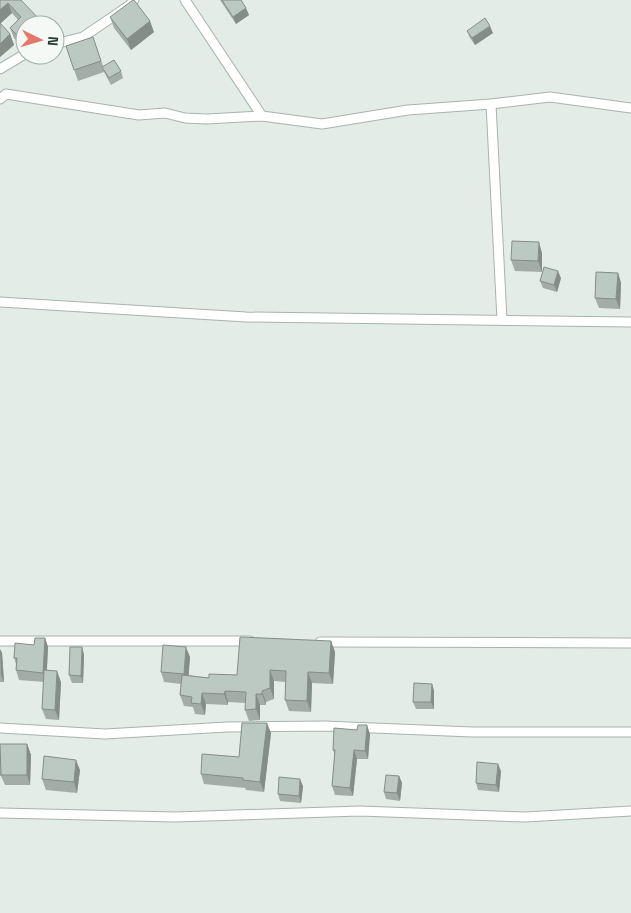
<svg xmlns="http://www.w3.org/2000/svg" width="631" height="913" font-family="'Space Grotesk',sans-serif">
<rect width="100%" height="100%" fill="#e4ece7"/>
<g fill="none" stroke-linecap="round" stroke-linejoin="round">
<g stroke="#a7b4ad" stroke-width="11">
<g id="minor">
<polyline points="185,0 262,116"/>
<polyline points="55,44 83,37 130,5 134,0"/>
<polyline points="0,69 25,54"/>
<polyline points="0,99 6,94 139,115 165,113 185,118 207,119 262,116 322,124 408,110 491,104 550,97 631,108"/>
<polyline points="491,104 502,320"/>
<polyline points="0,302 246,317 631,322"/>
<polyline points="0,641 250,641"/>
<polyline points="320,642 631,643"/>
<polyline points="0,728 105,734 227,727 324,726 472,732 631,732"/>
<polyline points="0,813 175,817 360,811 525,817 631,811"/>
</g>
</g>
<use href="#minor" stroke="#fff" stroke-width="9"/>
</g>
<g fill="#a2ada8">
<polygon points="0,0 21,0 22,47 14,38 10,28 18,20 12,13 0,23 10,34 14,45 0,57"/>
<polygon points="220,0 241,0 249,15 236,24"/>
<polygon points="110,17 154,32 131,50 114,28"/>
<polygon points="467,31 493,33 475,45 470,38"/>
<polygon points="93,37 103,66 121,71 123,78 111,85 104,72 78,81 66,46"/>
<polygon points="542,253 542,272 515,271 511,260"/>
<polygon points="618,273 621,283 620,309 599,308 595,298"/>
<polygon points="561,278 557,292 543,288 540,281"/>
<polygon points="45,638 48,647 47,670 61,682 59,720 46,719 42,709 44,682 19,680 16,670 16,664 14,658"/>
<polygon points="331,641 335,652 333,684 312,683 311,712 289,711 285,700 286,682 274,681 274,699 266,702 266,705 260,705 260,720 249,721 245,710 246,703 228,702 228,705 206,704 205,715 195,714 193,707 184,706 180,695 181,684 164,682 161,672 190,657 188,675 209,678 237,675"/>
<polygon points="82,647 84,655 83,683 72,683 69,675"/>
<polygon points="0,649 2,653 4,682 0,682"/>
<polygon points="432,684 434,691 434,709 416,709 413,702"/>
<polygon points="271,733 264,792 246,790 245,788 204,784 201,774 239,757"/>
<polygon points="370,734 368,759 357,759 353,796 335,795 332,786 335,755 333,750"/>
<polygon points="0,744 27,744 31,755 30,785 5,785 1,776 0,776"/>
<polygon points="80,770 77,793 46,790 42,779"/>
<polygon points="501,771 499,792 478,790 476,783"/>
<polygon points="399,776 402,783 400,801 386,799 384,792"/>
<polygon points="303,786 301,803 280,801 278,794"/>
</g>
<g fill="#848d88">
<polygon points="8,3 12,13 0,24 0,10"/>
<polygon points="246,8 249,15 236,24 233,17"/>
<polygon points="38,18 40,25 31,25"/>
<polygon points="150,21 154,32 131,50 127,39"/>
<polygon points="490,26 493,33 475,45 472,38"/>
<polygon points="25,30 25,44 22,47 18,36"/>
<polygon points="10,34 14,45 0,57 0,44"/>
<polygon points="539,242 542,253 542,272 538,261"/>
<polygon points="558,271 561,278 557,292 554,285"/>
<polygon points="618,273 621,283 620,309 616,299"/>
<polygon points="45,638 48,647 46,683 43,673"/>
<polygon points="331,641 335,652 333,684 329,673"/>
<polygon points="82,647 84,655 83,683 81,676"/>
<polygon points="186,647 190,657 188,684 184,674"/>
<polygon points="0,649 2,653 4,682 1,675"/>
<polygon points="270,670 274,681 274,699 270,688"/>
<polygon points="57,671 61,682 59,720 55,710"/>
<polygon points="308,672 312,683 311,712 307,701"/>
<polygon points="432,684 434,691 434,709 431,702"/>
<polygon points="225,691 228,702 228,705 224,694"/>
<polygon points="262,691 266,702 266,705 262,694"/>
<polygon points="202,693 206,704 205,715 201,704"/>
<polygon points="256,694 260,705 260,720 256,709"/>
<polygon points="267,723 271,733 264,792 260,782"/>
<polygon points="367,725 370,734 368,759 365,751"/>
<polygon points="27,744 31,755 30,785 27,775"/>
<polygon points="354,750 357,759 353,796 350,788"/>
<polygon points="76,760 80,770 77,793 74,782"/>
<polygon points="498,764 501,771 499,792 496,785"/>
<polygon points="399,776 402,783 400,801 397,793"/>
<polygon points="300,779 303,786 301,803 299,796"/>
</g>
<g fill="#bcc9c3" stroke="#848d88">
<polygon points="0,0 21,0 38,18 31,25 25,25 25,30 18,36 10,28 21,17 8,3 0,10"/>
<polygon points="133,0 134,0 150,21 127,39 110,17"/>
<polygon points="222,0 241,0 246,8 233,17"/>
<polygon points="485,18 490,26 472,38 467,31"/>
<polygon points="0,23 10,34 0,44"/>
<polygon points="93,37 101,61 74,70 66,46"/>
<polygon points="114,60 121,71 109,78 102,67"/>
<polygon points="512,241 539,242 538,261 511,260"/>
<polygon points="544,267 558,271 554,285 540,281"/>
<polygon points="596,272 618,273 616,299 595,298"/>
<polygon points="240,637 331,641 329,673 308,672 307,701 285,700 286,671 270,670 270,688 262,691 262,694 256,694 256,709 245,710 246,692 225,691 224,694 202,693 201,704 191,703 192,697 180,695 182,675 209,678 209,674 237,675"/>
<polygon points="35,638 45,638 43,673 16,670 17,658 14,658 15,643 34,645"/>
<polygon points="163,645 186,647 184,674 161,672"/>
<polygon points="70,647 82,647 81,676 69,675"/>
<polygon points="44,670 57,671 55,710 42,709"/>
<polygon points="414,683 432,684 431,702 413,702"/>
<polygon points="242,723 267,723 260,782 243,780 243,778 201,774 202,754 239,757"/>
<polygon points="358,725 367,725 365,751 354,750 350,788 332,786 335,750 333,750 334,728 357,730"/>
<polygon points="0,744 27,744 27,775 1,775"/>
<polygon points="44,756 76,760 74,782 42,779"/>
<polygon points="477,762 498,764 496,785 476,783"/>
<polygon points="386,775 399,776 397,793 384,792"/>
<polygon points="279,777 300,779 299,796 278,794"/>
</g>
<g transform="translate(40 40) rotate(95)"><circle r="24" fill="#f4f9f6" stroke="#a1ada8"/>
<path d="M0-4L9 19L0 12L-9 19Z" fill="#e4776a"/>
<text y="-8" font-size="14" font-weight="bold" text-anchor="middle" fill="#253c32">N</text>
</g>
</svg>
